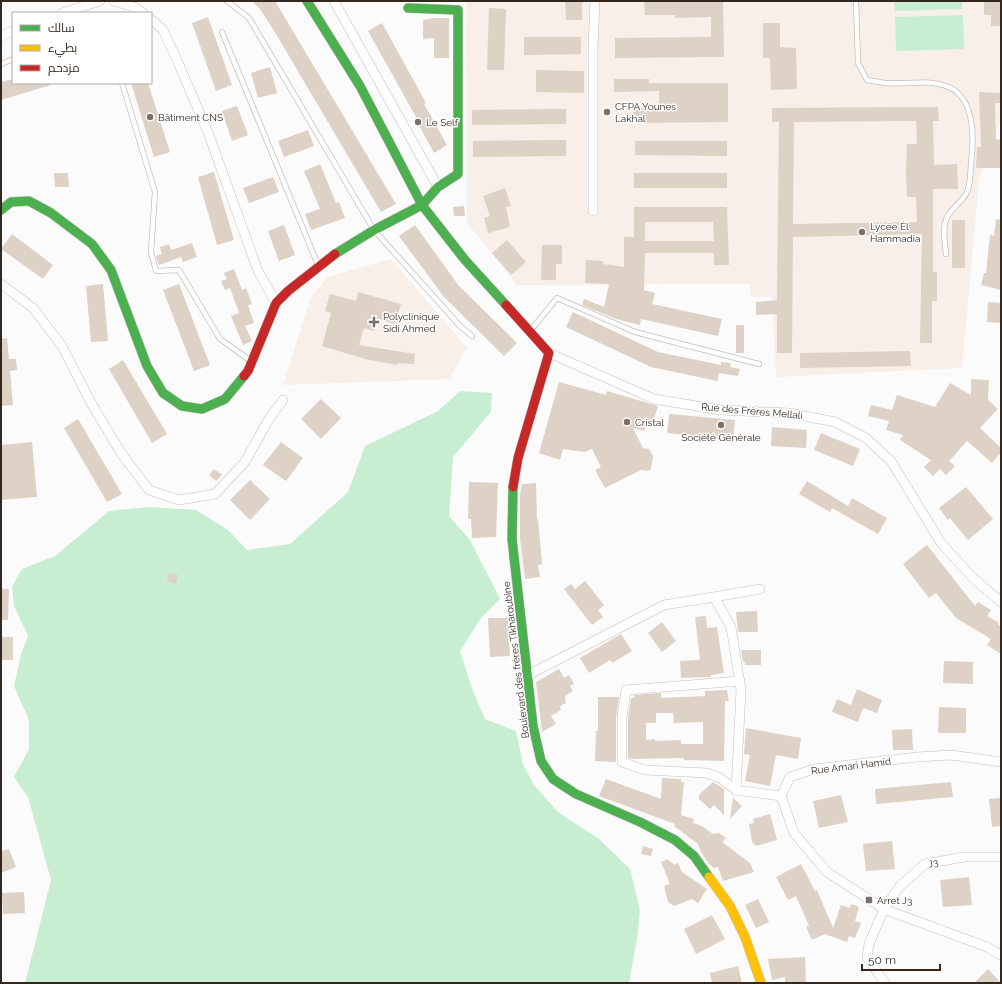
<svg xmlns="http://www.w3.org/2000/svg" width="1002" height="984" font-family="Raleway,Cairo,sans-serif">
<rect width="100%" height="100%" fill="#fbfbfb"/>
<g fill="#f8efe9">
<polygon points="466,1 1001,1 1001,119 979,180 962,368 776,377 772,297 751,297 750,284 517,285 467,223"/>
<polygon points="391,259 467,348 449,379 283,385 311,297 328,277"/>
</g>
<g fill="#c8eed1">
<polygon points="894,1 962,1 962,9 895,11"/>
<polygon points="963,15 964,49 896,51 895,17"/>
<polygon points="460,391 492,393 491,412 453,457 449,516 470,540 500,599 481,618 460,651 473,691 485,719 516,731 523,764 534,785 558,812 599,839 630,869 640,910 637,939 629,983 25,983 51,880 28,797 14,777 29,749 29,720 14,686 21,654 28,636 14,606 12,587 22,569 55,556 109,511 149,507 196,510 228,530 247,550 290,544 348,492 365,446 438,411"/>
</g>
<g fill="#ded1c6" fill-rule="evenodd">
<polygon points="252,1 275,1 396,204 381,212 273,29 260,9"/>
<polygon points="565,1 582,1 582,20 566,20"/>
<polygon points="644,1 723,1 724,57 615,58 615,38 711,37 711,17 675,18 675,15 645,15"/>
<polygon points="984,1 1001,1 1001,26 991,26 991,15 984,15"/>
<polygon points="489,8 506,9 504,70 487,70"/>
<polygon points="208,17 232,85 216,91 192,23"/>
<polygon points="434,18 449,18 449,58 434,58 434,38 423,39 423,20"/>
<polygon points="382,23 426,103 424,104 447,145 434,153 415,118 416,117 368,31"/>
<polygon points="763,23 780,23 780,47 796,48 797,89 771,90 770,58 763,58"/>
<polygon points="524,37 581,37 581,54 524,55"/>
<polygon points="270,67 277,93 258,98 251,73"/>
<polygon points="536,70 584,71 584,93 536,92"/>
<polygon points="13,79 13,83 50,83 51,85 1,100 1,82"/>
<polygon points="614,79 649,79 649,83 728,83 728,122 633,123 633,108 659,108 659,91 614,92"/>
<polygon points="131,83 148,83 170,152 154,157"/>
<polygon points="979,92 1001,93 1001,103 995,103 996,139 1001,140 1001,168 976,168 977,147 981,147"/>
<polygon points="237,106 248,135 232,141 222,111"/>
<path d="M938 107 939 121H933L934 165 957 164 958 189H933V272H937V301H932V343H920L922 234 793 237 792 353H777V314L756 315V302L777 300 779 122H772V108ZM916 121 917 144H907L906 170 907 197H916L917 222 793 224 794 122Z"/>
<polygon points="566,109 566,124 472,125 472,110"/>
<polygon points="308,130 314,146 284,157 278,141"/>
<polygon points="566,140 566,156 473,157 473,141"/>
<polygon points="635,141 727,141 727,156 635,155"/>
<polygon points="320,164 336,203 339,202 345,218 311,230 305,214 320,209 304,171"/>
<polygon points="214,172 234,240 217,245 198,177"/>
<polygon points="54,173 68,173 69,187 55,187"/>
<rect x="634" y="173" width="93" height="15"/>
<polygon points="273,177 279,192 249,203 243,188"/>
<polygon points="505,188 511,206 506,207 510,227 488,233 484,218 490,216 483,196"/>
<polygon points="464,206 465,216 454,216 453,207"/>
<path d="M634 207H727L729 265H714V253H645L644 290 655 293 652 304 722 319 718 336 641 319 640 325 616 319 582 305 584 299 604 307 609 284 585 283 586 260 603 261V264L624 267V237H634ZM645 222H713L714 241H645Z"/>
<polygon points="996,219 1001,220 1001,290 981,285 984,273 986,273 990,235 994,236"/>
<rect x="952" y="220" width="13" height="48"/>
<polygon points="284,225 295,255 279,261 268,231"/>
<polygon points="415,225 459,286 517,343 504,356 444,297 399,236"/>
<polygon points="12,234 53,265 43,279 1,249"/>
<polygon points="507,240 526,262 511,275 492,253"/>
<polygon points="192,243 197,257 183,262 181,257 159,265 156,256 162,254 160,247 169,244 171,250"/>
<polygon points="542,245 562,245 562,264 556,264 556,280 541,280"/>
<polygon points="234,269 242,290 246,288 252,304 248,305 254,323 245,326 252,341 243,345 231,316 239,313 230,288 225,290 221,281 227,279 224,273"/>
<polygon points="103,284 108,341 91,342 86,286"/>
<polygon points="179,284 210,365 194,371 163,290"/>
<polygon points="358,292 401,304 395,324 377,319 374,331 364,328 359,345 415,354 414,364 398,363 398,365 369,360 322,346 331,313 325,311 330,294 356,301"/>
<polygon points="988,302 1001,303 1001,323 987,322"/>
<polygon points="573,312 658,352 721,365 721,362 731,363 730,367 740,369 738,376 719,373 717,381 651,367 566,327"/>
<rect x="736" y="325" width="8" height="28"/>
<polygon points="7,338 9,359 16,359 17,370 10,371 13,405 1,406 1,339"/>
<polygon points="910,351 911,366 800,368 800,353"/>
<polygon points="123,360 167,434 152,443 109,369"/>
<polygon points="971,379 989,380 988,400 998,409 980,428 1001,448 1001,452 992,463 967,441 949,461 955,466 946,475 940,469 933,476 924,467 931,460 900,440 903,435 886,430 889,421 868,416 871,405 892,410 897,395 935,407 950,383 971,395"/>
<polygon points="559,382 606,395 607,391 658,406 653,422 647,420 644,431 633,428 643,448 649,449 653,456 651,469 648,471 641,470 605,488 595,470 601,467 592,449 585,452 563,449 560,460 539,453"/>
<polygon points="321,399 341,418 321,439 301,419"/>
<polygon points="669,414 735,420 733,439 667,433"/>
<polygon points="78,419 122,494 107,502 64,428"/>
<polygon points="772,427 807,430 806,448 771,446"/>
<polygon points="821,433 860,449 853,466 814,450"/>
<polygon points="32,442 37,497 1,500 1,445"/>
<polygon points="281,442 303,458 286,481 263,465"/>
<polygon points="214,469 222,475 216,481 209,475"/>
<polygon points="250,480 270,499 250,520 230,500"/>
<polygon points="807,481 848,506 852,498 887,518 878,534 832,508 830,512 799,494"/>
<polygon points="469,482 498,483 496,537 472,538 471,519 468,519"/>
<polygon points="536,483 537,519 538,519 542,564 538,565 540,577 525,579 520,539 520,495 522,484"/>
<polygon points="966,487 993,519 968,540 950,518 948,520 939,508"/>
<polygon points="927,545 975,606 978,602 991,610 987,616 999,623 998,624 1001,627 1001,654 987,645 991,639 956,618 936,593 929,598 903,564"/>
<polygon points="169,572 178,575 176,584 167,581"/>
<polygon points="585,581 604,605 598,610 603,617 592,625 564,589 571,584 575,589"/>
<polygon points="1,589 9,589 8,620 1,620"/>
<polygon points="757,611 758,632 738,632 736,612"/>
<polygon points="706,616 707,628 717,627 724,673 711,675 711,677 681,678 680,661 698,660 700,659 695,617"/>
<polygon points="488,618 508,618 510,656 490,657"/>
<polygon points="662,622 676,641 662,652 648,633"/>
<polygon points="621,634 632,651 612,663 610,660 589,673 580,658"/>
<rect x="1" y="637" width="12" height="23"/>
<polygon points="741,650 761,650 761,665 745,665 745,662 743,662"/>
<polygon points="944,661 973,662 973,684 943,683"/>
<polygon points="559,669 564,678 569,675 574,684 570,686 573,691 565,696 566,703 560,706 561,710 551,716 556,724 542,732 536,682"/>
<polygon points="857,689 882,700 877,713 863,708 858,722 832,712 837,699 851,705"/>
<path d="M727 690 729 701H725L724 761 684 760V758L632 759 628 758V718L631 698H634V695L661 693V698L705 696V691ZM656 713H673L674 723 703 722V744H681V740L655 741V739L646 740V723H656Z"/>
<polygon points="598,697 619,697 616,718 616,762 595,761 596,731 598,731"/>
<polygon points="939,707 966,708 966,733 938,733"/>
<polygon points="746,728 801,738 798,759 776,755 770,786 745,781 750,755 744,754"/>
<polygon points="912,729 913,750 893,750 892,730"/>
<polygon points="662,778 681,779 681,782 684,782 681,815 694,819 693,823 702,826 713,834 719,833 726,838 722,842 750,863 754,872 723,881 718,867 714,868 710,865 701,852 698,844 674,826 675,824 599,796 606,779 661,799"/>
<polygon points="713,782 724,789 724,815 714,805 710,809 699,799 699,795"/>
<polygon points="951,782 953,797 876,804 875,789"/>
<polygon points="841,795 848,822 819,828 813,801"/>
<polygon points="733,798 742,806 730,819"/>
<polygon points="1001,798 1001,826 992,827 989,799"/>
<polygon points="770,814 777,840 756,846 752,842 749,824 754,823 753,819"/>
<polygon points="892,841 895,869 866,871 863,844"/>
<polygon points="643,846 653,849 651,856 641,854"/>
<polygon points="9,849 16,867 1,873 1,851"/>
<polygon points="667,859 675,865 678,863 682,872 707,889 698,903 692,899 674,906 668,902 664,886 670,884 661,862"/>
<polygon points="801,864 815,891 817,890 833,928 841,905 850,908 851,904 859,907 855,921 861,923 855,938 849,936 847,942 825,934 812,940 806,927 809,926 796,896 788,900 776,877"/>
<polygon points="969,877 972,905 943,907 940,880"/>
<polygon points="24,892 25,913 3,914 2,893"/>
<polygon points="758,899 769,922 756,928 745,905"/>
<polygon points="712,915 725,939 696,954 684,929"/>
<polygon points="805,957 806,982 785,983 785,977 772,980 768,959"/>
<polygon points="738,966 742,983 712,983 710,973"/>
<polygon points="988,969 1001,983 974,983"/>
</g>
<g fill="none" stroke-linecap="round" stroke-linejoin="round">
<g stroke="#c5bfbb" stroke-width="6">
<g id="lane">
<polyline points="227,1 249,18 374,230 460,326 472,336"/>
<path d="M856 1 858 63 867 80C873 81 879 82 885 83 906 85 926 79 946 86 976 96 974 139 971 164 970 174 971 185 966 194 961 203 948 210 945 223 943 233 945 244 946 254"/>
<polyline points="222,32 318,265"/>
<polyline points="1,64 13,59"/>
<polyline points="122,83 155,192 151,252 156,271 179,270 220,339 251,361"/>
<polyline points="531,330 557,298 635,332 759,364"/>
</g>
</g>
<g stroke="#c5bfbb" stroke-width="10">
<g id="street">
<polyline points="114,1 134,7 143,13"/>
<polyline points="334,1 438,187"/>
<polyline points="62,13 100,1"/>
<polyline points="151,19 163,30 177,60 209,135 258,271 276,303"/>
<polyline points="1,36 13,31"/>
<polyline points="593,211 593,48 595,1"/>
<polyline points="1,284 33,308 62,346 90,401 121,453 149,490 179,500 215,494 245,462 269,419 283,400"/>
<polyline points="549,353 654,399 721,410 789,413 835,422 866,438 891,461 941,543 973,578 1001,602"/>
<polyline points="714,597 760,589"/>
<polyline points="528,675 664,605 714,597 731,627 741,690 736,790 781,796"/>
<polyline points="1001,762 951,755 917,757 814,769 790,777 781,796 794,833 827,872 884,909 987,947 1001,955"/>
<polyline points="736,790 720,778 707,773 645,770 622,762 622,718 626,690 740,681"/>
<polyline points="885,983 867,957 869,944 884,909 900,886 925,864 964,857 1001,857"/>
</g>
</g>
<g stroke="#c5bfbb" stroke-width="10">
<g id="fast">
<polyline points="307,1 360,86 422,205 465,260 506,305"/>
<polyline points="1,210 11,202 29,201 51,213 92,244 111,270 147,366 163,393 182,406 202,409 225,399 244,376"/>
<polyline points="335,254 374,230 422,205 438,187 458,174 458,10 408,8"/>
<polyline points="513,487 512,539 533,726 541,761 553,779 576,794 640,822 675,840 694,856 709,877"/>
</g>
</g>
<g stroke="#c5bfbb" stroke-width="10">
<polyline id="slow" points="709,877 730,906 745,937 761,983"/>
</g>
<g stroke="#c5bfbb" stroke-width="10">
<g id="jam">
<polyline points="506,305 549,353 518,458 513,487"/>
<polyline points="244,376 248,371 276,303 288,291 335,254"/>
</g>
</g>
<use href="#lane" stroke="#fefefe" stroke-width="4.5"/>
<use href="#street" stroke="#fefefe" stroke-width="9"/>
<use href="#fast" stroke="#4caf50" stroke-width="9"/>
<use href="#slow" stroke="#ffc107" stroke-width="9"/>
<use href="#jam" stroke="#c62828" stroke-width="9"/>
</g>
<g fill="#79726c" stroke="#fff" stroke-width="1.5">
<circle cx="607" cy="112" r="4"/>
<circle cx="150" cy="117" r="4"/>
<circle cx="418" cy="122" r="4"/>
<circle cx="862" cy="232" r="4"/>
<path d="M372 316h4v4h4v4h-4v4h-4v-4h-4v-4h4z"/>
<circle cx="627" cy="422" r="4"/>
<circle cx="721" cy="425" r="4"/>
<rect x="865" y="896" width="8" height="8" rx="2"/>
</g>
<g text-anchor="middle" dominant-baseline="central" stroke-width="3" stroke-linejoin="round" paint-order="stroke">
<g font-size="10" fill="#33281f" stroke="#fff" text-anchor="start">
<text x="615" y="106">CFPA Younes<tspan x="615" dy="12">Lakhal</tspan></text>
<text x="158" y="117">Bâtiment CNS</text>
<text x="426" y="122">Le Self</text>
<text x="870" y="226">Lycée Él<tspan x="870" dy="12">Hammadia</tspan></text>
<text x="383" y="316">Polyclinique<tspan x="383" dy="12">Sidi Ahmed</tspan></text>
<text x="635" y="422">Cristal</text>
<text x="721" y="437" text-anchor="middle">Société Générale</text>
<text x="877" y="900">Arret J3</text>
</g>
<g font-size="10" fill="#33281f" stroke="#fff">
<text transform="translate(752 411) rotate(5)">Rue des Frères Mellali</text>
<text transform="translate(516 660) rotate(-97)">Boulevard des frères Tikharoubine</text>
<text transform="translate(851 766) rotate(-7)">Rue Amari Hamid</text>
<text transform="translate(933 863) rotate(-15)">J3</text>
</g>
</g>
<rect width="1002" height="984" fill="none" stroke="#33281f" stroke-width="4"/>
<rect x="12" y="12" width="140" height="72" fill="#ffffff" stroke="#ada9a5"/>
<rect x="20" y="25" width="20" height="6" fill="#4caf50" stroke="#ada9a5"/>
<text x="48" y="32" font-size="12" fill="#33281f">سالك</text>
<rect x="20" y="45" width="20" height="6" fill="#ffc107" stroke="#ada9a5"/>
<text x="48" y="52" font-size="12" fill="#33281f">بطيء</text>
<rect x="20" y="65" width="20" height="6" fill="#c62828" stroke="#ada9a5"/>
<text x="48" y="72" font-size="12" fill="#33281f">مزدحم</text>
<path d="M862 964v6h78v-6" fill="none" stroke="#33281f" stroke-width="2"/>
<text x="868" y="964" font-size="12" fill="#33281f" stroke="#ffffff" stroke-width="3" paint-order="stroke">50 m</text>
</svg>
